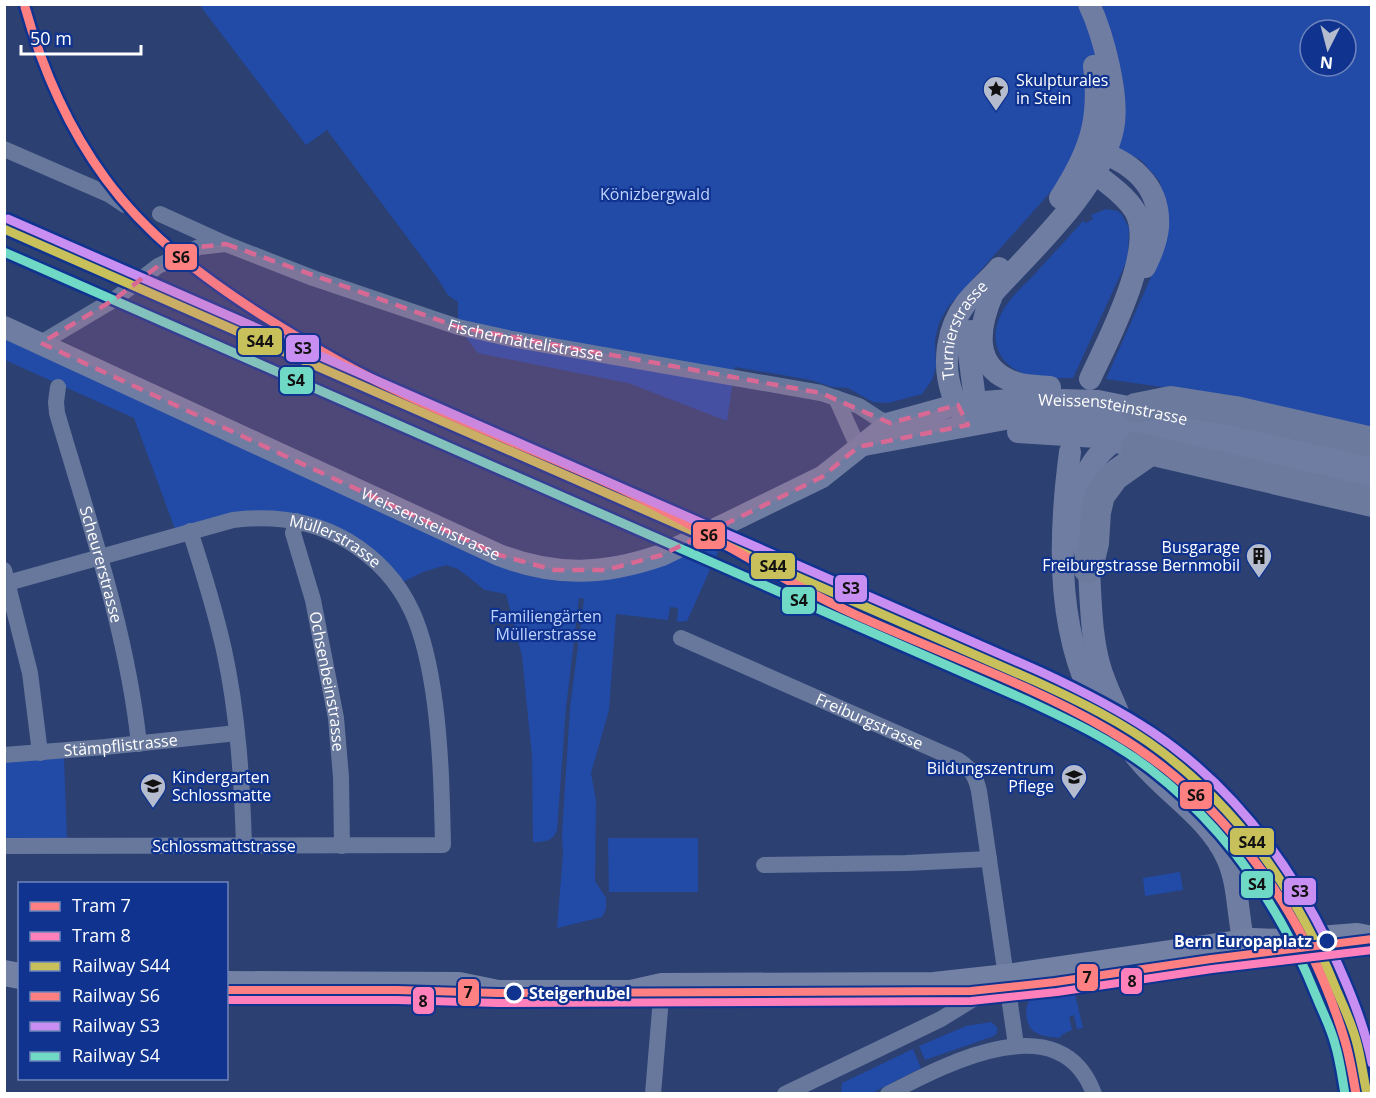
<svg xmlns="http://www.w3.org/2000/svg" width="1376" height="1098" font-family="'Open Sans',sans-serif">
<rect width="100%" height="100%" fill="#2c4072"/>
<g fill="#224aa7" fill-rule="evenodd">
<path d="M205 4 1371 5V432L1211 394 1106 379 1158 261 1166 214 1160 182 1141 160 1119 150 1063 178 948 307 939 323 935 340 936 367 932 380 922 394 888 403 873 402 848 388 832 387 811 380 735 367 727 421 628 383 478 353 458 327V302L448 295 436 276 327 130 306 145 201 7ZM1310 30H1346V66H1310Z"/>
<path d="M1106 209 1118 211 1122 215 1129 228 1128 258 1073 378C1059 378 1045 379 1031 376 994 366 986 334 1007 304 1014 294 1024 285 1033 276 1049 258 1066 240 1083 221L1086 223 1093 219 1091 215Z"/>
<path d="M5 329 547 570 696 540 718 552 687 621 677 622 678 608 670 607 668 620 616 614 609 710 591 773 596 801 595 881 606 898V909L602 917 557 928 563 854 562 834 570 708 584 599 579 598 566 708 557 830C553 841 545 842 533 842L532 756 522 656 506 594 485 590 458 569 446 565 423 572 403 582 324 523 175 529 134 418 5 360Z"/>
<polygon points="64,758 67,839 5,839 5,762"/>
<polygon points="608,838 698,838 698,892 609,892"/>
<polygon points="1180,872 1183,890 1145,896 1143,878"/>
<path d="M1061 994H1075L1083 1028 1077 1029 1074 1015 1069 1017 1072 1030 1063 1034 1059 1038C1051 1037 1041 1036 1035 1032 1025 1027 1023 1004 1032 998Z"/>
<polygon points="991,1022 997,1027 997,1033 994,1036 925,1060 919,1046 966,1026"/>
<polygon points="913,1049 921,1068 872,1093 841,1093 842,1083"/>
</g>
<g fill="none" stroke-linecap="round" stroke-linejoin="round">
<g stroke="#68789d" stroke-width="16">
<polyline points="4,149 110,195 125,205"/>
<path id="s1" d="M160 214 226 244 313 278 458 327 512 339 821 393 859 406 879 419 890 423"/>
<polyline points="41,343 115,299 158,266 199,247 225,244"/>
<path id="s2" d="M58 387 56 402 57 413C89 522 127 631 139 744"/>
<polyline points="836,398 858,447"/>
<path id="s3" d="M296 521 293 533 313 600 336 718 341 777 342 846"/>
<path d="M190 531C203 571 215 610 224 650 238 714 242 780 244 845"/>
<polyline points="4,570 30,673 40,753"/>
<path id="s4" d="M4 584 233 520C274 515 312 520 348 541 411 579 426 635 435 704 441 751 442 798 443 845L4 846"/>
<path id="s5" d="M681 638 958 760C971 768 976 777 979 791L1016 1045"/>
<path id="s6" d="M4 755 105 747 237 733"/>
<polyline points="764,865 906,863 989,859"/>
<polyline points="653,1094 662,986"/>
<polyline points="785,1094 941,1019 1004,980"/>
<path d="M888 1094C944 1065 1061 1002 1094 1094"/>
</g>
<g stroke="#707da2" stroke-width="22">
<path d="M1090 149C1128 159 1161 184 1158 227 1157 241 1151 255 1145 267"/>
<path d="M1084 165C1100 178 1124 193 1135 211 1157 249 1107 342 1090 379"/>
<path d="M1060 198C1089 153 1101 121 1094 66"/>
<path id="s7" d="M4 327 499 555C556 577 604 575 662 555L822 477 890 423 948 407 972 403 1022 399 1098 401 1173 416 1372 464"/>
<path d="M1050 387C1039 386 1027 386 1017 383 971 369 978 328 993 293 1033 249 1101 187 1113 129 1120 97 1103 34 1089 4"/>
<path id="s8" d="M965 418C961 410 955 402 952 393 942 363 947 328 966 303 976 290 989 280 999 268"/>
<polyline points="970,418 974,392 969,354 970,331"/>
<polyline points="1018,432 1097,437 1125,444"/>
<polyline points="864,445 1016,417 1057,417 1094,419 1250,453 1372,482"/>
<path d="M1070 452C1058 543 1055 642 1106 723 1111 731 1120 738 1127 746 1132 750 1135 756 1139 760 1167 794 1208 817 1227 858 1239 884 1237 915 1244 943"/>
<path d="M1129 744C1123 717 1108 694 1100 667 1091 636 1091 603 1089 571 1088 562 1085 553 1083 544 1081 524 1081 485 1090 467 1100 450 1118 437 1135 429"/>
</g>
<g stroke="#7381a5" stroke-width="26">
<polyline points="4,973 20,976"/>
<polyline points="226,984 459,985 498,993 631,993 662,986 934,985 1007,977 1252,941 1281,942 1357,936 1372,939"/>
</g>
<g stroke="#6c7a9d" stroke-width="30">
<polyline points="1136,408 1171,401 1235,411 1372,442"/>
<polyline points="1136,447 1372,502"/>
<polyline points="1088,568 1094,543 1096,512 1100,495 1114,476 1151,450"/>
</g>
<g stroke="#0f338f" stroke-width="14">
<path id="rail-1" d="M4 229 1035 681C1079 701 1124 723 1162 752 1242 813 1299 896 1336 989 1343 1005 1351 1022 1356 1040 1361 1057 1363 1076 1367 1094"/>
</g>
<g stroke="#0f338f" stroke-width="14">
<path id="rail-2" d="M25 7C42 68 67 126 105 178 148 237 206 280 268 319 308 344 350 369 393 389 467 425 543 453 617 487 699 525 773 577 856 615 940 653 1030 684 1110 731 1225 798 1307 914 1345 1041 1350 1058 1353 1076 1356 1094"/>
</g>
<g stroke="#0f338f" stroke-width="14">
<path id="rail-3" d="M8 219 1039 671C1078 689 1116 708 1152 732 1231 785 1289 862 1330 947 1347 984 1364 1023 1372 1063"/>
</g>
<g stroke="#0f338f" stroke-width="14">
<path id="rail-4" d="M4 252 1026 700C1069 720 1112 740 1150 769 1227 828 1281 908 1317 998 1323 1013 1331 1028 1335 1044 1340 1060 1342 1077 1345 1094"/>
</g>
<use href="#rail-1" stroke="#c7c05b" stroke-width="9"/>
<use href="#rail-2" stroke="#ff8080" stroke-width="9"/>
<use href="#rail-3" stroke="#c88ef1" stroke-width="9"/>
<use href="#rail-4" stroke="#6fd9c6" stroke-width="9"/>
<g stroke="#0f338f" stroke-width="12">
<polyline id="tram-1" points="226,990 397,990 498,993 971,991 1055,982 1211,959 1372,939"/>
</g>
<g stroke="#0f338f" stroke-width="12">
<polyline id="tram-2" points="226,1000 397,1000 498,1003 971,1001 1057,992 1212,969 1372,950"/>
</g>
<use href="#tram-1" stroke="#ff8083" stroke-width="8"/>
<use href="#tram-2" stroke="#ff80ba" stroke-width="8"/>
</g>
<path fill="#d76994" fill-opacity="0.2" stroke="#d76994" stroke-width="4.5" stroke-dasharray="12 8" stroke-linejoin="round" d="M226 244 458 327 821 393 890 423 958 405 968 425 858 447 822 477 662 555 606 570H554L499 555 41 343 115 299 158 266 199 247Z"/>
<defs>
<g id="sight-pin" transform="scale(1.35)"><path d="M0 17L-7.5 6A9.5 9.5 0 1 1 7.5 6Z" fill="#b5bcce" stroke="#0f338f"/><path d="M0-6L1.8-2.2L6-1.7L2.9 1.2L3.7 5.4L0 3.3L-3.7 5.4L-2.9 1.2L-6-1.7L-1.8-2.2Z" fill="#111"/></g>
<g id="building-pin" transform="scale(1.35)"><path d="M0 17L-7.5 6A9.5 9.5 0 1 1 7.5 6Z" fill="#b5bcce" stroke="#0f338f"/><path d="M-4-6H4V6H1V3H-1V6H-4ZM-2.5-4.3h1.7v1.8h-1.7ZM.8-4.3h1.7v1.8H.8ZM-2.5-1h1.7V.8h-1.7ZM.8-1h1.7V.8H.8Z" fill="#111"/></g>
<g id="school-pin" transform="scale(1.35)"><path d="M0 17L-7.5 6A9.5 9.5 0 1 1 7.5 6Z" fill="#b5bcce" stroke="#0f338f"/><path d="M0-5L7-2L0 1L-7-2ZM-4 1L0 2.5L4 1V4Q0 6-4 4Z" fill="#111"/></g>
</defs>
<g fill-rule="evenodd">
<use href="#sight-pin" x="996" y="89"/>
<use href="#building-pin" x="1259" y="556"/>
<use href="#school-pin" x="1074" y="777"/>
<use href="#school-pin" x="153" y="786"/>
</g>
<g fill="#0f338f" stroke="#fff" stroke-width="3">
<circle cx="1327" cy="941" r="9"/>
<circle cx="514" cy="993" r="9"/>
</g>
<g text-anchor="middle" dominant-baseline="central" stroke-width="4.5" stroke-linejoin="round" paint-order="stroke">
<g font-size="16" fill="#fff" stroke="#0f338f" text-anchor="start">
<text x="1016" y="80">Skulpturales<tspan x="1016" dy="18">in Stein</tspan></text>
<text x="1240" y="547" text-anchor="end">Busgarage<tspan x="1240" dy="18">Freiburgstrasse Bernmobil</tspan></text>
<text x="1054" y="768" text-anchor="end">Bildungszentrum<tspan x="1054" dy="18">Pflege</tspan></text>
<text x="172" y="777">Kindergarten<tspan x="172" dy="18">Schlossmatte</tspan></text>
</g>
<g font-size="16" fill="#bfd2fe" stroke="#0f338f">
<text x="655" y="194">Könizbergwald</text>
<text x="546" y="616">Familiengärten<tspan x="546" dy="18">Müllerstrasse</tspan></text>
</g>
<g font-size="16" fill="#fff" stroke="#0f338f">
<text stroke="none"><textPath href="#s8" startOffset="96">Turnierstrasse</textPath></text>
<text stroke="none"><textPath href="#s1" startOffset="388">Fischermättelistrasse</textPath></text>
<text stroke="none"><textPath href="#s7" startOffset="1203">Weissensteinstrasse</textPath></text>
<text stroke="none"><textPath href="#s7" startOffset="470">Weissensteinstrasse</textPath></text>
<text stroke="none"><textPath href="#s4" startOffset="345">Müllerstrasse</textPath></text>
<text stroke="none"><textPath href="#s2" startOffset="184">Scheurerstrasse</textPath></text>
<text stroke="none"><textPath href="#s3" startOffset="165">Ochsenbeinstrasse</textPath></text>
<text stroke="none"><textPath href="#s5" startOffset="206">Freiburgstrasse</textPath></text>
<text stroke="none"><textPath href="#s6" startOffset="117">Stämpflistrasse</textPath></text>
<text x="224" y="846">Schlossmattstrasse</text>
</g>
<g font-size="16" font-weight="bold" fill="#fff" stroke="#0f338f" text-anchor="end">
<text x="1312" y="941">Bern Europaplatz</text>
<text x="529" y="993" text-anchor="start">Steigerhubel</text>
</g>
</g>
<g stroke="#0f338f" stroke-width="2">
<rect x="164" y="243" width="34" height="28" rx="6" fill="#ff8080"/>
<rect x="237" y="327" width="46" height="29" rx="6" fill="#c7c05b"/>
<rect x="285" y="334" width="35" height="29" rx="6" fill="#c88ef1"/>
<rect x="279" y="366" width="35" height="29" rx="6" fill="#6fd9c6"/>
<rect x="692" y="521" width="34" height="29" rx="6" fill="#ff8080"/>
<rect x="750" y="552" width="46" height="28" rx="6" fill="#c7c05b"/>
<rect x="834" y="574" width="34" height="29" rx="6" fill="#c88ef1"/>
<rect x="781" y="586" width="35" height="29" rx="6" fill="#6fd9c6"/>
<rect x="1179" y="781" width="34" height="29" rx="6" fill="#ff8080"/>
<rect x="1229" y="827" width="46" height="29" rx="6" fill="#c7c05b"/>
<rect x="1240" y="870" width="34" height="29" rx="6" fill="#6fd9c6"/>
<rect x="1283" y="877" width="34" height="29" rx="6" fill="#c88ef1"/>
<rect x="1076" y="963" width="23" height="29" rx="6" fill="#ff8083"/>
<rect x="1120" y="967" width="23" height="28" rx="6" fill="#ff80ba"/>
<rect x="457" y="978" width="23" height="29" rx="6" fill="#ff8083"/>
<rect x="412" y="986" width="23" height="29" rx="6" fill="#ff80ba"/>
</g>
<g font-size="16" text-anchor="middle" font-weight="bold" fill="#111">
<text x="181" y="263">S6</text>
<text x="260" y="347">S44</text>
<text x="303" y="354">S3</text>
<text x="296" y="386">S4</text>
<text x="709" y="541">S6</text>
<text x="773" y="572">S44</text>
<text x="851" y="594">S3</text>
<text x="799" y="606">S4</text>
<text x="1196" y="801">S6</text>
<text x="1252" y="848">S44</text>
<text x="1257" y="890">S4</text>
<text x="1300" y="897">S3</text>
<text x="1087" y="983">7</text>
<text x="1132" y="987">8</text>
<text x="468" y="998">7</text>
<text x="423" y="1007">8</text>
</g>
<rect width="1376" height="1098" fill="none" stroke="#ffffff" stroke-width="12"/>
<rect x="18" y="882" width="210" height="198" fill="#0f338f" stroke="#6f85bc" stroke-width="1.5"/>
<rect x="30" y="902" width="30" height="9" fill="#ff8083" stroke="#6f85bc" stroke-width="1.5"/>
<text x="72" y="912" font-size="18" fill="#ffffff">Tram 7</text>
<rect x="30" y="932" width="30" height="9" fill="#ff80ba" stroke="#6f85bc" stroke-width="1.5"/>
<text x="72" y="942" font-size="18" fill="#ffffff">Tram 8</text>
<rect x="30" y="962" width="30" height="9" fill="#c7c05b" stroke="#6f85bc" stroke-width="1.5"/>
<text x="72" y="972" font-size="18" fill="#ffffff">Railway S44</text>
<rect x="30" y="992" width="30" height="9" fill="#ff8080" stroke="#6f85bc" stroke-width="1.5"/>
<text x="72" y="1002" font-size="18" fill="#ffffff">Railway S6</text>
<rect x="30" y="1022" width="30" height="9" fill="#c88ef1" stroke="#6f85bc" stroke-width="1.5"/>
<text x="72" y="1032" font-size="18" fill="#ffffff">Railway S3</text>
<rect x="30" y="1052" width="30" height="9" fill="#6fd9c6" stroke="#6f85bc" stroke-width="1.5"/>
<text x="72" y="1062" font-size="18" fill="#ffffff">Railway S4</text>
<g transform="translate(1328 48) rotate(186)"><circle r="28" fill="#0f338f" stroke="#6f85bc" stroke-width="1.5"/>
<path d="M0-4.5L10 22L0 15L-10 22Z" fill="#b5bcce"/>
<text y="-9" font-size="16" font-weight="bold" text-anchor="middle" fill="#ffffff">N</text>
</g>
<path d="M21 45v9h120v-9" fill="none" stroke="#ffffff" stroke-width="3"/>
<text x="30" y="45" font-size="18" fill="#ffffff" stroke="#0f338f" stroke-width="4.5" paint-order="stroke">50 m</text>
</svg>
